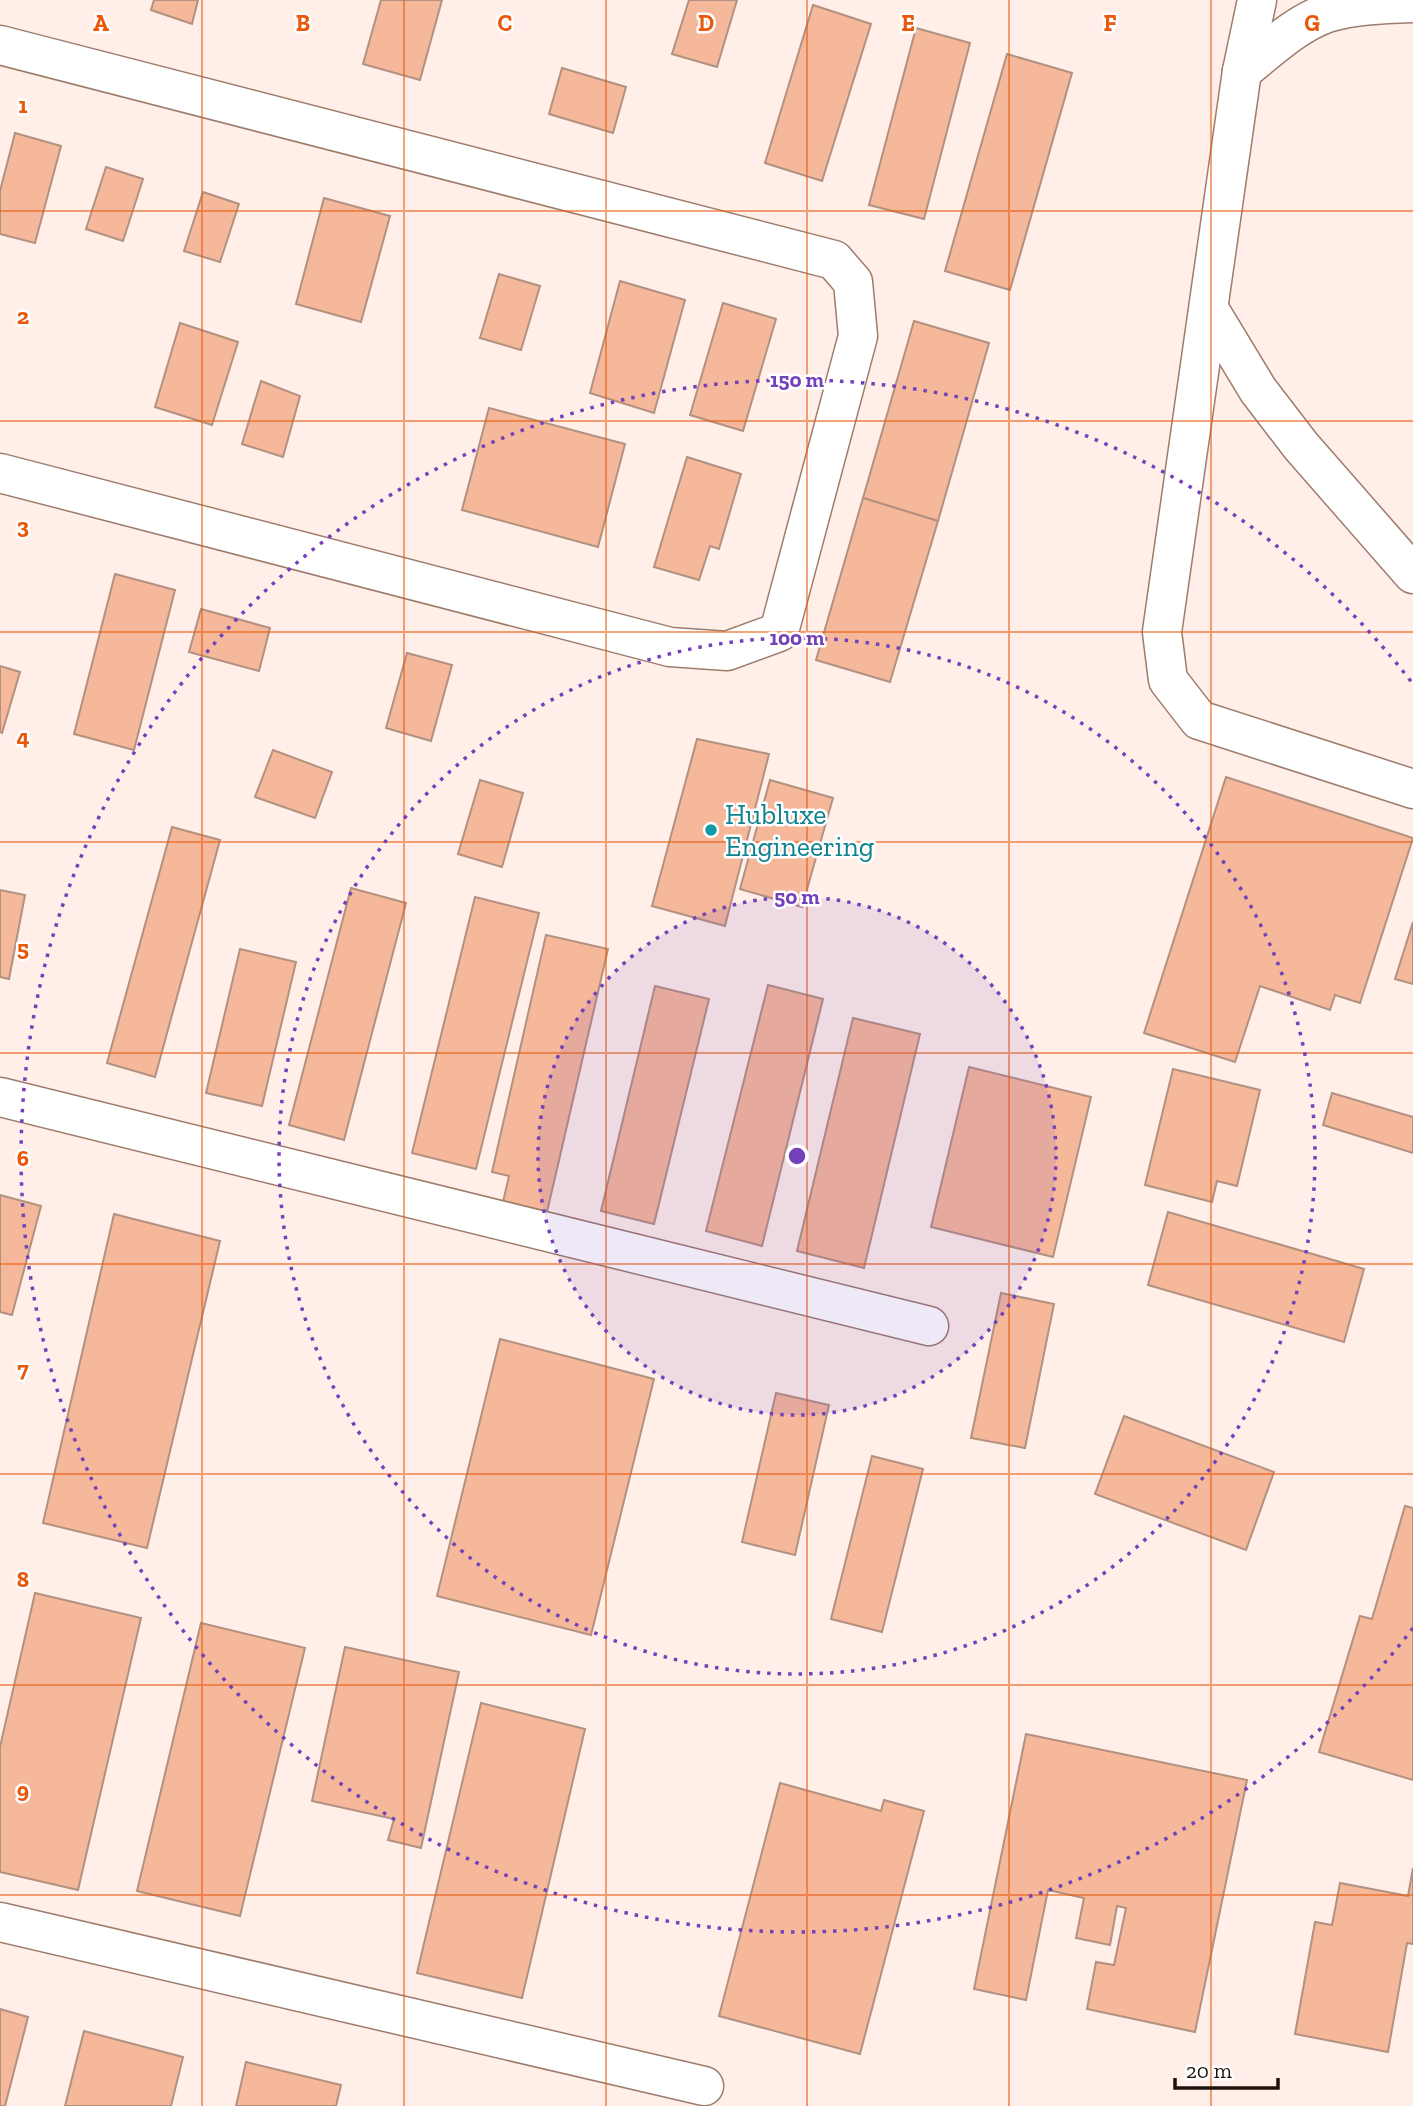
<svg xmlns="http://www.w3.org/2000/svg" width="1413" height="2106" font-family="'Zilla Slab',serif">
<rect width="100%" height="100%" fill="#ffefe8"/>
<g fill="#f5b89a" stroke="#b39180" stroke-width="2">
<polygon points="154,0 198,0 192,24 151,10"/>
<polygon points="381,0 442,0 420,80 363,64"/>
<polygon points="689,0 737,0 717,67 672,54"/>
<polygon points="813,5 871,24 822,181 765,163"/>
<polygon points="916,28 970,43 924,219 869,205"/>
<polygon points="1007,54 1072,73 1010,290 945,271"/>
<polygon points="562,68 626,87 613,133 549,114"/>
<polygon points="15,133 61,146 35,243 0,234 0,191"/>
<polygon points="106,167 143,179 123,241 86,229"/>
<polygon points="203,192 239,204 220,262 184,251"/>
<polygon points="324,198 390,216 361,322 296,304"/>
<polygon points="499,274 540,286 521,350 480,338"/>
<polygon points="620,281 685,300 654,413 590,393"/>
<polygon points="723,303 776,319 743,431 690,415"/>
<polygon points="914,321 989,343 938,521 863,498"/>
<polygon points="180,323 238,342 212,425 155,407"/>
<polygon points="261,381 300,396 283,457 242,444"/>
<polygon points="489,408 625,444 598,547 462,510"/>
<polygon points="687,457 741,474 719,549 710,546 699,580 654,567"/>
<polygon points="863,498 938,521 890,682 816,660"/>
<polygon points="115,574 175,590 134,750 74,734"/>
<polygon points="201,609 270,628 259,671 189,652"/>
<polygon points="407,653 452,665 431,741 386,728"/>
<polygon points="0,666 20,672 2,733 0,732"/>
<polygon points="697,739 769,754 725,926 652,906"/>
<polygon points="273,750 332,772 315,818 255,797"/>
<polygon points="1226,777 1413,838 1360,1003 1335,995 1330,1010 1260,986 1235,1062 1144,1033"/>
<polygon points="480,780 523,793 502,867 458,854"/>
<polygon points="770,780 833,798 802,907 740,889"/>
<polygon points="172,827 220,840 155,1077 107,1063"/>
<polygon points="351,888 406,903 344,1140 289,1125"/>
<polygon points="0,890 25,895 9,979 0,977"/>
<polygon points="475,897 539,913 476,1169 412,1153"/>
<polygon points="1413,922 1413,984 1395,979"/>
<polygon points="546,935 608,949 547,1212 503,1202 509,1176 492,1172"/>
<polygon points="240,949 296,962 262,1106 206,1093"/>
<polygon points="768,985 823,999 762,1246 706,1231"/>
<polygon points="655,986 709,999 654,1224 601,1211"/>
<polygon points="853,1018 920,1034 864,1268 797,1251"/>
<polygon points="969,1067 1091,1097 1053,1257 931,1227"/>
<polygon points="1173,1069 1260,1090 1237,1186 1217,1181 1212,1202 1145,1185"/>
<polygon points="1332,1093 1413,1117 1413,1153 1323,1125"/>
<polygon points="0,1195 41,1206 12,1315 0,1312"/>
<polygon points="1168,1212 1364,1269 1344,1342 1148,1285"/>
<polygon points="114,1214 220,1241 147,1548 43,1523"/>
<polygon points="1001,1293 1054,1304 1025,1448 971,1438"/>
<polygon points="500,1339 654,1379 591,1635 437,1596"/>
<polygon points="776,1393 829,1405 795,1555 742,1542"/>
<polygon points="1124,1416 1274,1472 1246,1550 1095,1494"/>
<polygon points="872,1456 923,1469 882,1632 831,1619"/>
<polygon points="1405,1506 1413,1508 1413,1780 1319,1752 1360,1616 1372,1619"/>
<polygon points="35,1593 141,1618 78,1890 0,1872 0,1747"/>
<polygon points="201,1623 305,1648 240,1916 137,1891"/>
<polygon points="345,1647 459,1672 421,1848 388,1840 394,1819 312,1801"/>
<polygon points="481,1703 585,1729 522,1998 417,1973"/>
<polygon points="1026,1734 1247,1780 1195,2032 1087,2009 1096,1962 1114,1965 1126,1908 1117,1906 1110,1945 1076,1938 1084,1898 1048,1890 1026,2000 974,1989"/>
<polygon points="780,1783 881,1811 884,1800 924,1811 860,2054 719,2016"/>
<polygon points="1413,1868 1413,1944 1407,1943 1388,2052 1295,2034 1315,1922 1332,1925 1340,1883 1408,1896"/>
<polygon points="0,2009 28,2017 5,2106 0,2106"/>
<polygon points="84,2031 183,2057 171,2106 65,2106"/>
<polygon points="246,2062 341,2085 336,2106 236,2106"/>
</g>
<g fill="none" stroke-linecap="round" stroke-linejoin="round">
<g stroke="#9e7c6c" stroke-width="41">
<g id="minor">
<polyline points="1257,0 1242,71 1162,632 1168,680 1199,720 1413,789"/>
<polyline points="0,45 834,260 853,282 858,336 779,632 727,651 670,647 0,473"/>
<path d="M1242 71C1268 51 1295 24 1327 13 1354 5 1385 4 1413 3"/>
<polyline points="1209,309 1258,390 1301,446 1413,574"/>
<polyline points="0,1097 929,1326"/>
<polyline points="0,1922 704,2086"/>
</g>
</g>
<use href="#minor" stroke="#fff" stroke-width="38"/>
</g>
<path fill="none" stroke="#e8590c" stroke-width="2" stroke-opacity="0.55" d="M202 0V2106M404 0V2106M606 0V2106M807 0V2106M1009 0V2106M1211 0V2106M0 211H1413M0 421H1413M0 632H1413M0 842H1413M0 1053H1413M0 1264H1413M0 1474H1413M0 1685H1413M0 1895H1413"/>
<circle cx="797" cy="1156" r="259" fill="#7342ba" fill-opacity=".12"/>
<g fill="none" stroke="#7342ba" stroke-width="3.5" stroke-dasharray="3.5 7">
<circle cx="797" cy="1156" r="259"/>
<circle cx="797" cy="1156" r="518"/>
<path d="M1413 1628A776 776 0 1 1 1413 684"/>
</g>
<circle fill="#0f9aa8" stroke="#fff" stroke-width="2.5" cx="711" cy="830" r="7"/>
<g text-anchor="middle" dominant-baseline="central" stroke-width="5" stroke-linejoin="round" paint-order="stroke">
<g font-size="28" fill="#0d838f" stroke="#fff" text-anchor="start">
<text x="725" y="814">Hubluxe<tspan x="725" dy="32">Engineering</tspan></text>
</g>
</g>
<g font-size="23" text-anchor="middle" font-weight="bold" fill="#e8590c" stroke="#fff" stroke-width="5" stroke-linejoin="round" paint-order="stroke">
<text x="101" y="31">A</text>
<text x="303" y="31">B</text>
<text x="505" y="31">C</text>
<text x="706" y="31">D</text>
<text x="908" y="31">E</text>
<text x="1110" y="31">F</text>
<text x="1312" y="31">G</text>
<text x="23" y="113">1</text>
<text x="23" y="324">2</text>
<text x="23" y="534">3</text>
<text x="23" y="745">4</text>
<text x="23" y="956">5</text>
<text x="23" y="1166">6</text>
<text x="23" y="1377">7</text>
<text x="23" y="1587">8</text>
<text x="23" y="1798">9</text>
</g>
<circle cx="797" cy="1156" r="10" fill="#7342ba" stroke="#fff" stroke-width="3.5"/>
<g font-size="21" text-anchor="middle" font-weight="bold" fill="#7342ba" stroke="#fff" stroke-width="5" stroke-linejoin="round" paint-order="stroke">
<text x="797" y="387">150 m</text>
<text x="797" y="645">100 m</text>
<text x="797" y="904">50 m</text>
</g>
<path d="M1175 2078v10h103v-10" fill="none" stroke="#1e120b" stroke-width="3.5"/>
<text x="1186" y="2078" font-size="21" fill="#1e120b" stroke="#ffffff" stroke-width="5" paint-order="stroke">20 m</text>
</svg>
